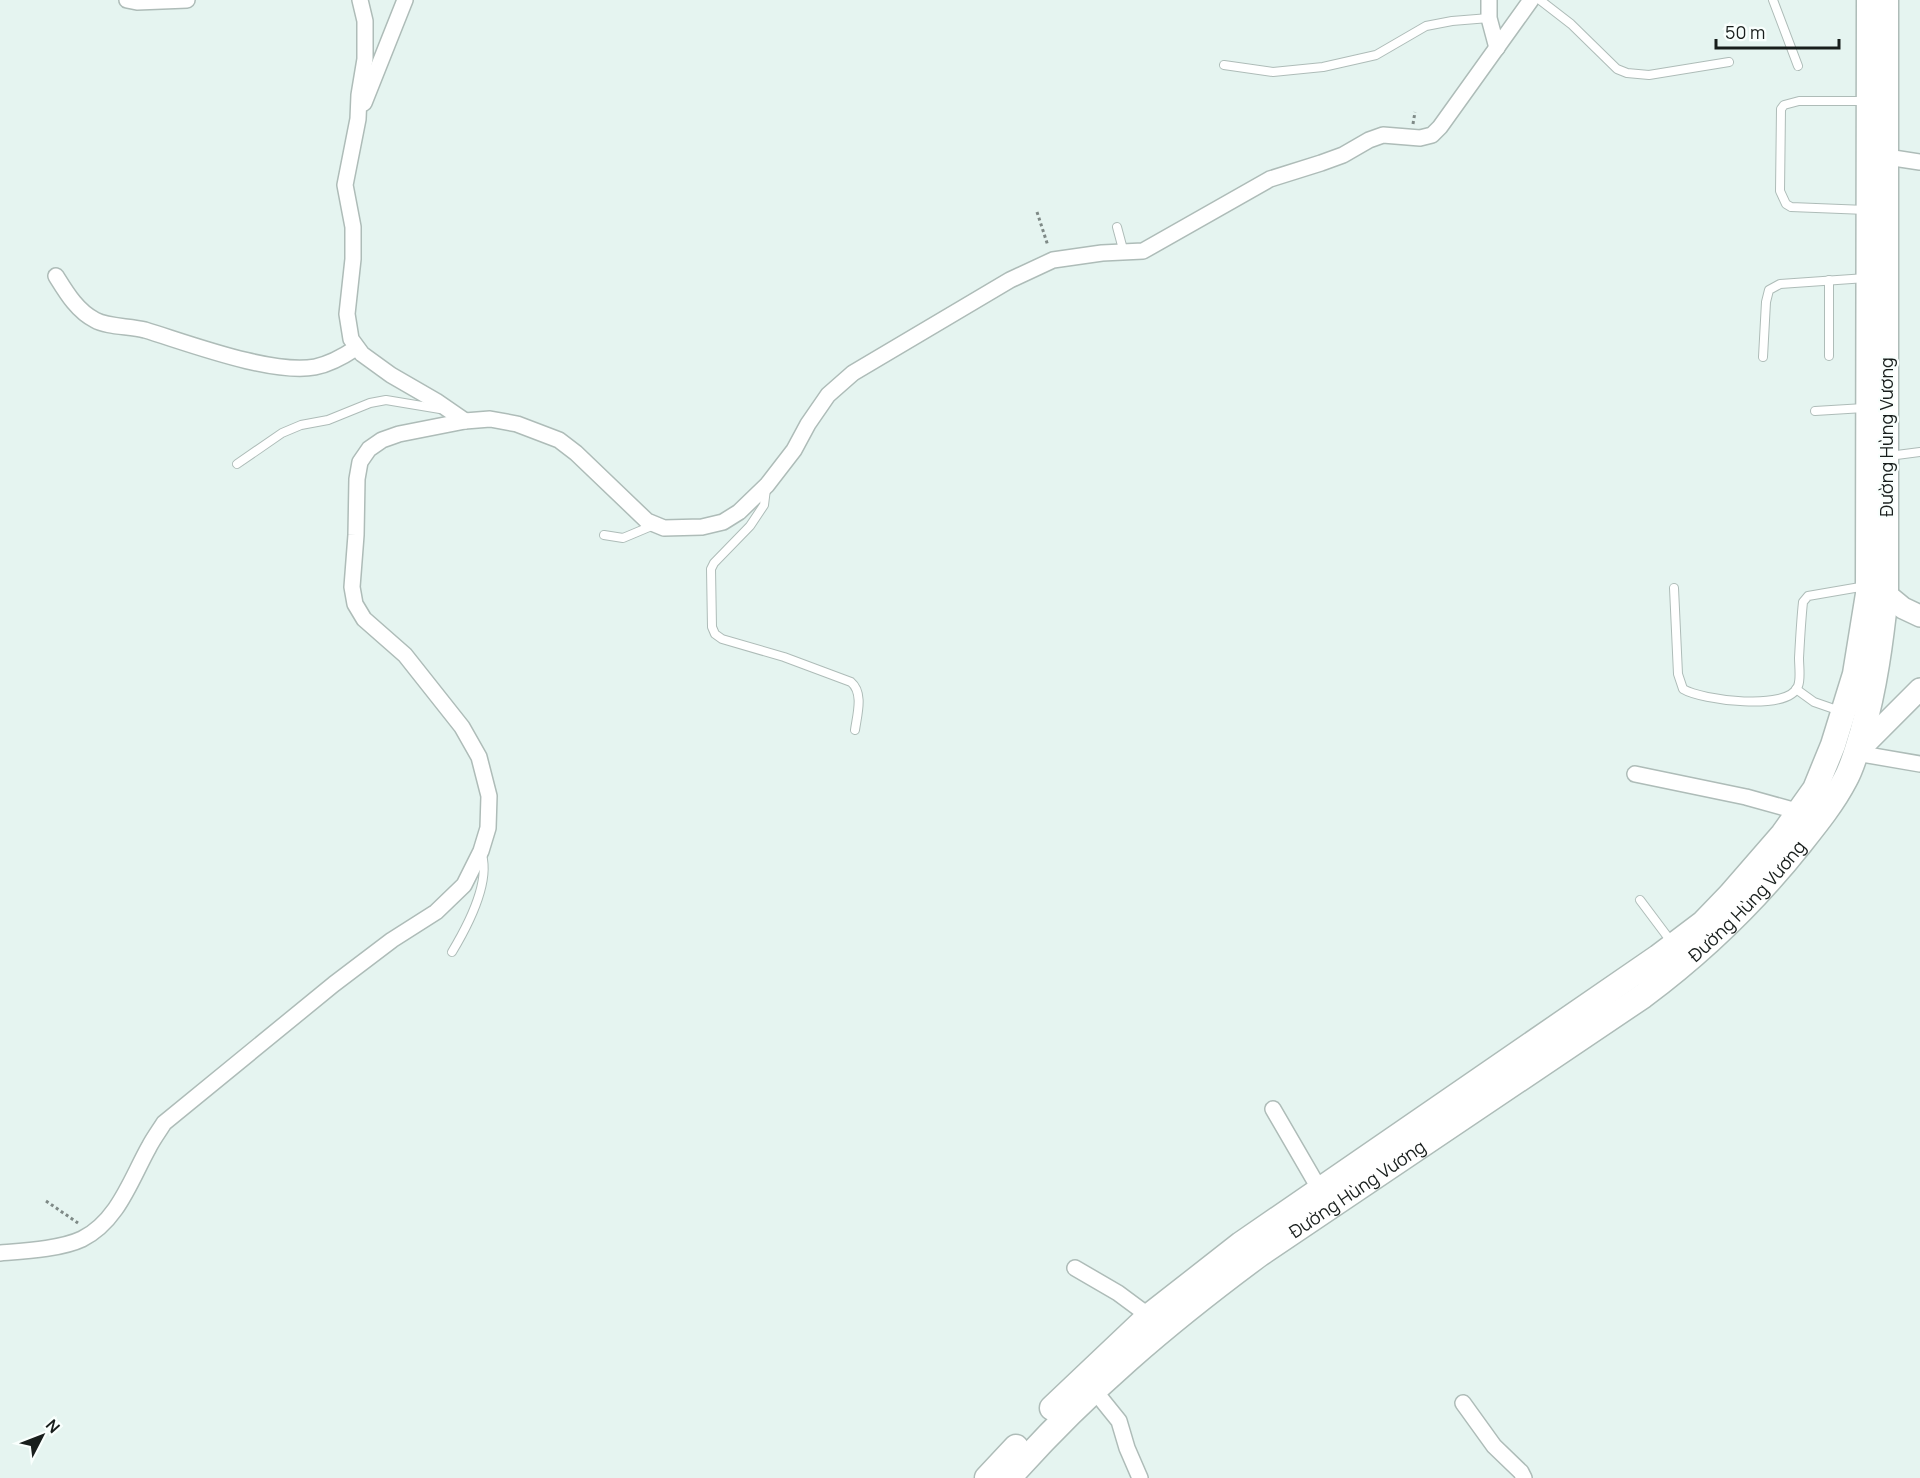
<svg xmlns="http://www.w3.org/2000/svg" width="1920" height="1478" font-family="Manrope,sans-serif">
<rect width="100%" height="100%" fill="#e5f4f0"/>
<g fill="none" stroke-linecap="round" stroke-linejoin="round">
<g stroke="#aebcb8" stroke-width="10">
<g id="service">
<polyline points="1540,0 1571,24 1617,69 1627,73 1649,75 1729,62"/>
<polyline points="1773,0 1798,66"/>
<polyline points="1224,65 1273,72 1323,67 1376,55 1426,26 1452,21 1489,18"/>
<polyline points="1864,101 1799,101 1784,105 1781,109 1780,191 1786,204 1791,207 1866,210"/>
<polyline points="1117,227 1124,253"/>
<polyline points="1829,356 1829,280"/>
<polyline points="1763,357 1766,302 1769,290 1780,284 1866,278"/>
<polyline points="1815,411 1864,408"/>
<polyline points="1889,456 1920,452"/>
<polyline points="237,464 282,433 301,425 328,420 370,403 386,400 440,409"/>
<path d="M766 489 764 505 750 526 714 563 711 569 712 627 715 634 722 639 784 657 851 682C864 693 857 715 855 730"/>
<polyline points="604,535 623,538 654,525"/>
<path d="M1674 588 1678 674 1683 689C1701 700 1789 712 1798 686 1801 679 1799 667 1799 658 1800 640 1801 621 1803 602L1808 596 1866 586"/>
<polyline points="1796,689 1814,702 1840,711"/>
<polyline points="1640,900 1673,944"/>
<path d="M452 952C467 927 492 881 481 852"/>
</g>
</g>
<g stroke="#aebcb8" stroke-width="18">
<g id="minor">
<polyline points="127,0 137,2 187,0"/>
<polyline points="360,0 365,21 365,59 359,95 358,119 345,185 353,227 353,259 347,314 351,339 362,354 391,375 436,401 465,421"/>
<polyline points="1489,0 1489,18 1497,48"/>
<polyline points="364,103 405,0"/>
<polyline points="1887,157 1920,162"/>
<path d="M56 276C66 292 77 311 95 320 107 327 130 326 145 330 188 343 272 375 315 367 330 364 344 356 356 348"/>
<polyline points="1856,753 1920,764"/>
<polyline points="1635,774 1746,797 1800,812"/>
<polyline points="1273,1109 1320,1190"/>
<path d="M0 1253C24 1251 61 1249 82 1239 118 1221 131 1179 149 1147 153 1139 159 1131 164 1123L334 984 392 940 436 912 464 885 481 851 488 828 489 796 479 757 462 727 405 655 364 619 355 604 352 587 356 535 357 479 360 462 369 449 382 440 399 434 465 421 490 419 517 424 559 440 576 453 647 521 664 528 702 527 723 522 739 512 767 485 794 450 808 424 828 395 853 373 1010 280 1053 260 1102 253 1143 251 1270 179 1321 163 1343 155 1369 140 1383 135 1420 138 1432 135 1440 127 1531 0"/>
<polyline points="1075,1268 1118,1293 1149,1316"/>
<polyline points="1094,1390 1119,1421 1127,1448 1140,1478"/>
<polyline points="1463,1403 1494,1446 1521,1472 1524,1478"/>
</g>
</g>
<g stroke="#aebcb8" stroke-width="24">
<g id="secondary">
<polyline points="1886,594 1903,608 1920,616"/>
<polyline points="1856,753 1920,689"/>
</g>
</g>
<g stroke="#aebcb8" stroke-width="27">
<g id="primary">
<polyline points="1052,1408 1149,1316 1241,1244 1658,957 1703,923 1730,895 1783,834 1815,789 1833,745 1855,674 1868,594 1869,0"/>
<polyline points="987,1478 1016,1447"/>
<path id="s1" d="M1009 1478C1085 1392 1168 1322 1260 1254L1643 996C1702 952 1754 902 1800 844 1816 824 1833 803 1845 780 1853 766 1857 749 1862 733 1875 687 1881 641 1886 594V0"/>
</g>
</g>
<g stroke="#7e8986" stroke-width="3" stroke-dasharray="3 3" stroke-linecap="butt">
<polyline points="1413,124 1415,112"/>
<polyline points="1037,212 1048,246"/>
<polyline points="46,1201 78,1223"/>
</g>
<use href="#service" stroke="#fff" stroke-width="8"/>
<use href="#minor" stroke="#fff" stroke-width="15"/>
<use href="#secondary" stroke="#fff" stroke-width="21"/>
<use href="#primary" stroke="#fff" stroke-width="24"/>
</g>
<g text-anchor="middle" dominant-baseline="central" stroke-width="4.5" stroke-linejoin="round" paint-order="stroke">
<g font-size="18" fill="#181e1c" stroke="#f9fffd">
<text transform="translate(1886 437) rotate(-90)">Đường Hùng Vương</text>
<text stroke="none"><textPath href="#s1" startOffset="940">Đường Hùng Vương</textPath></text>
<text stroke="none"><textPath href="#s1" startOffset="454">Đường Hùng Vương</textPath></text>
</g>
</g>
<g transform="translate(42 1436) rotate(48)" stroke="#f9fffd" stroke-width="4.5" paint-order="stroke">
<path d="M0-4.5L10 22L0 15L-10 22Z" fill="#181e1c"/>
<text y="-9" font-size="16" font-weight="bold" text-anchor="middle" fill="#181e1c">N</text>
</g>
<path d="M1716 39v9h123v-9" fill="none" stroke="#181e1c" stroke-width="3"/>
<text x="1725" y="39" font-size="18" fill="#181e1c" stroke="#f9fffd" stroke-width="4.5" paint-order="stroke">50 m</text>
</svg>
